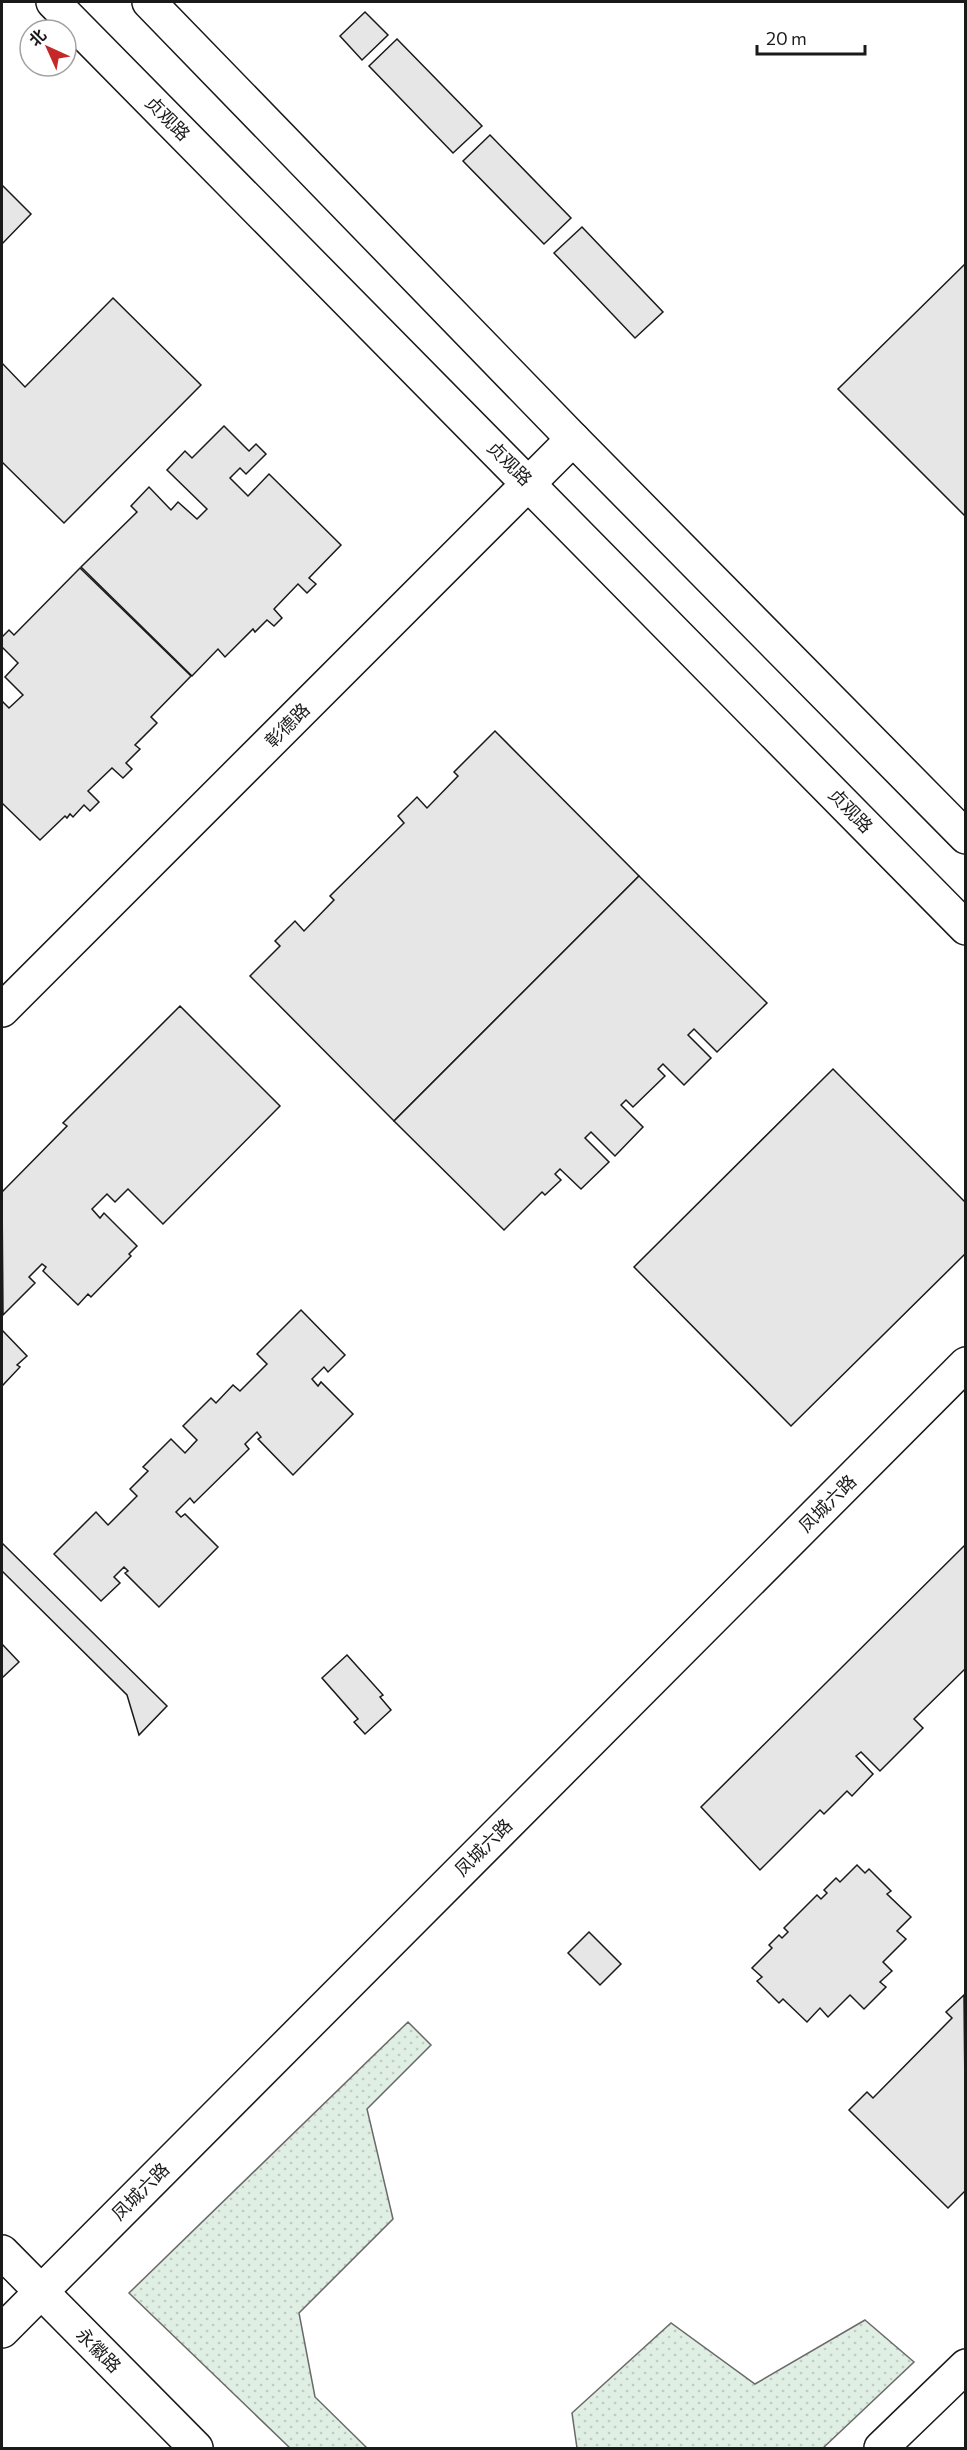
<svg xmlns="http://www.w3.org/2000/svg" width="967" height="2450" font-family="Commissioner,'Noto Sans SC',sans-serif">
<defs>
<pattern id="grass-dots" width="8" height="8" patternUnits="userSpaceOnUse" patternTransform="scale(1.5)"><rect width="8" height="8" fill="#e0efe3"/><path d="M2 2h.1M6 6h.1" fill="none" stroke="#c0ccc2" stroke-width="1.8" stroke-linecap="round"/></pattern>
</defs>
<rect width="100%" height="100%" fill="#fff"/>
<g fill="url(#grass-dots)" stroke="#6a6a6a" stroke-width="1.5">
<polygon points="408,2022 431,2045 367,2109 393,2219 299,2313 315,2397 367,2448 290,2448 129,2293"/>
<polygon points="865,2320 914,2362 823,2448 577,2448 572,2413 671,2323 755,2384"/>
</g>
<g fill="#e6e6e6" stroke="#1a1a1a" stroke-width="1.5">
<polygon points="365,12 388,35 362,60 340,36"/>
<polygon points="397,39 482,126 453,153 369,66"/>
<polygon points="490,135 571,218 544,244 463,161"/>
<polygon points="2,185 31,214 2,244"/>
<polygon points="582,227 663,312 635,338 554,253"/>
<polygon points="966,263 966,517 838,389"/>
<polygon points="113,298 201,385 64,523 2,462 2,363 25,387"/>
<polygon points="224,426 249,451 256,444 266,454 246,474 240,468 230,478 248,496 269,474 341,545 309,578 316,584 307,593 298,584 274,609 282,618 274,626 267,620 255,632 253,629 225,657 218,649 192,676 81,567 137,512 131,506 149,487 171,510 178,502 197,519 207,509 167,470 185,451 192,458"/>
<polygon points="80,568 191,676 151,717 157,723 135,745 140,749 126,763 132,769 123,778 112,768 88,791 99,802 90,811 84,805 73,817 70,814 67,818 65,816 40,840 2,803 2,701 9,708 23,695 5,677 18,663 2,647 2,637 9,630 14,635"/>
<polygon points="495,731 639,876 394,1121 250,976 280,946 275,941 295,921 304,931 334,900 330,896 404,823 398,816 417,797 427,808 458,776 454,772"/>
<polygon points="639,876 767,1003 717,1052 694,1029 688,1035 711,1058 684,1085 663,1064 658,1069 665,1076 633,1107 626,1100 621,1105 643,1127 615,1156 591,1132 585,1138 609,1162 581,1189 560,1169 555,1174 561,1180 545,1195 542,1192 504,1230 394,1121"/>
<polygon points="180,1006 280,1106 163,1224 128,1189 115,1202 107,1194 92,1209 100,1218 104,1213 137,1246 129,1254 131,1256 91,1297 88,1294 78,1305 43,1271 46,1267 42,1264 29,1277 35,1283 3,1315 2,1192 67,1126 63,1123"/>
<polygon points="833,1069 966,1203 966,1253 791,1426 634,1267"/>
<polygon points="301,1310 345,1355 328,1372 324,1367 312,1379 318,1386 321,1382 353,1414 293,1475 258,1439 261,1437 257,1432 245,1444 249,1449 194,1503 190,1498 176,1512 181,1517 185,1514 218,1547 159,1607 125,1573 128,1571 124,1567 114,1577 120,1583 101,1601 54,1554 96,1512 108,1525 137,1496 130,1489 148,1471 143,1467 171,1439 185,1453 197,1440 183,1426 211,1398 216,1403 233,1385 240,1391 267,1364 257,1354"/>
<polygon points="2,1330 27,1356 17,1365 20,1367 2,1386"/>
<polygon points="2,1543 167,1706 139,1735 127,1695 2,1571"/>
<polygon points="966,1544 966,1668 914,1719 923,1728 880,1771 861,1752 856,1756 873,1774 852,1796 847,1791 824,1814 820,1810 760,1870 701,1807"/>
<polygon points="2,1644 19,1662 2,1678"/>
<polygon points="347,1655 383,1695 380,1697 391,1710 365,1734 354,1722 358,1719 322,1678"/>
<polygon points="857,1865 865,1873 869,1869 891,1891 887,1894 911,1917 897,1931 906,1939 883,1962 892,1971 880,1982 886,1987 864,2009 850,1995 828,2017 820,2008 807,2022 783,1999 779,2003 757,1981 762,1977 752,1968 772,1948 769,1945 779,1935 782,1938 788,1932 784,1928 817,1895 821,1899 827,1893 824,1890 836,1878 840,1882"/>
<polygon points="589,1932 621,1964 600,1985 568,1953"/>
<polygon points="964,1995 966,2190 948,2208 849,2110 867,2092 873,2098 952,2018 946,2012"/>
</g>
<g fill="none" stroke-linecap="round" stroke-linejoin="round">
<g stroke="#1a1a1a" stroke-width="36">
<g id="secondary">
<polyline points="53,2 966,928"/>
<polyline points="149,2 573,439 966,837"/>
<polyline points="2,1010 573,439"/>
<polyline points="2,2252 196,2448"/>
<polyline points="2,2331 966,1364"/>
<polyline points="881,2448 966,2366"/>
</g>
</g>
<use href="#secondary" stroke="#fff" stroke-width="33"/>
</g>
<g text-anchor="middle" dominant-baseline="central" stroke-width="4.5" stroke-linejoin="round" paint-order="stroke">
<g font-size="18" fill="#1a1a1a" stroke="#fff">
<text transform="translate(168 118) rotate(45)">贞观路</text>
<text transform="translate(510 463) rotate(45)">贞观路</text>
<text transform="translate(287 725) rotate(-45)">彰德路</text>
<text transform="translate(851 810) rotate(46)">贞观路</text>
<text transform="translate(827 1503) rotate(-45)">凤城六路</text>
<text transform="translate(483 1847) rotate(-45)">凤城六路</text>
<text transform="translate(140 2191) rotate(-45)">凤城六路</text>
<text transform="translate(99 2350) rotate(45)">永徽路</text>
</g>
</g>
<rect width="967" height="2450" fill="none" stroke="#1a1a1a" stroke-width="6"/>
<g transform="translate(48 48) rotate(315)"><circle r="28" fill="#ffffff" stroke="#a3a3a3" stroke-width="1.5"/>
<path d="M0-4.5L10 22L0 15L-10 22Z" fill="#c62828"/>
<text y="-9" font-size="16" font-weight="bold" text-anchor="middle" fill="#1a1a1a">北</text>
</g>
<path d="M757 45v9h108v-9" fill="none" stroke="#1a1a1a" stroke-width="3"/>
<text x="766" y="45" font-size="18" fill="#1a1a1a" stroke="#ffffff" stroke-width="4.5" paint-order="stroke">20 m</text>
</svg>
